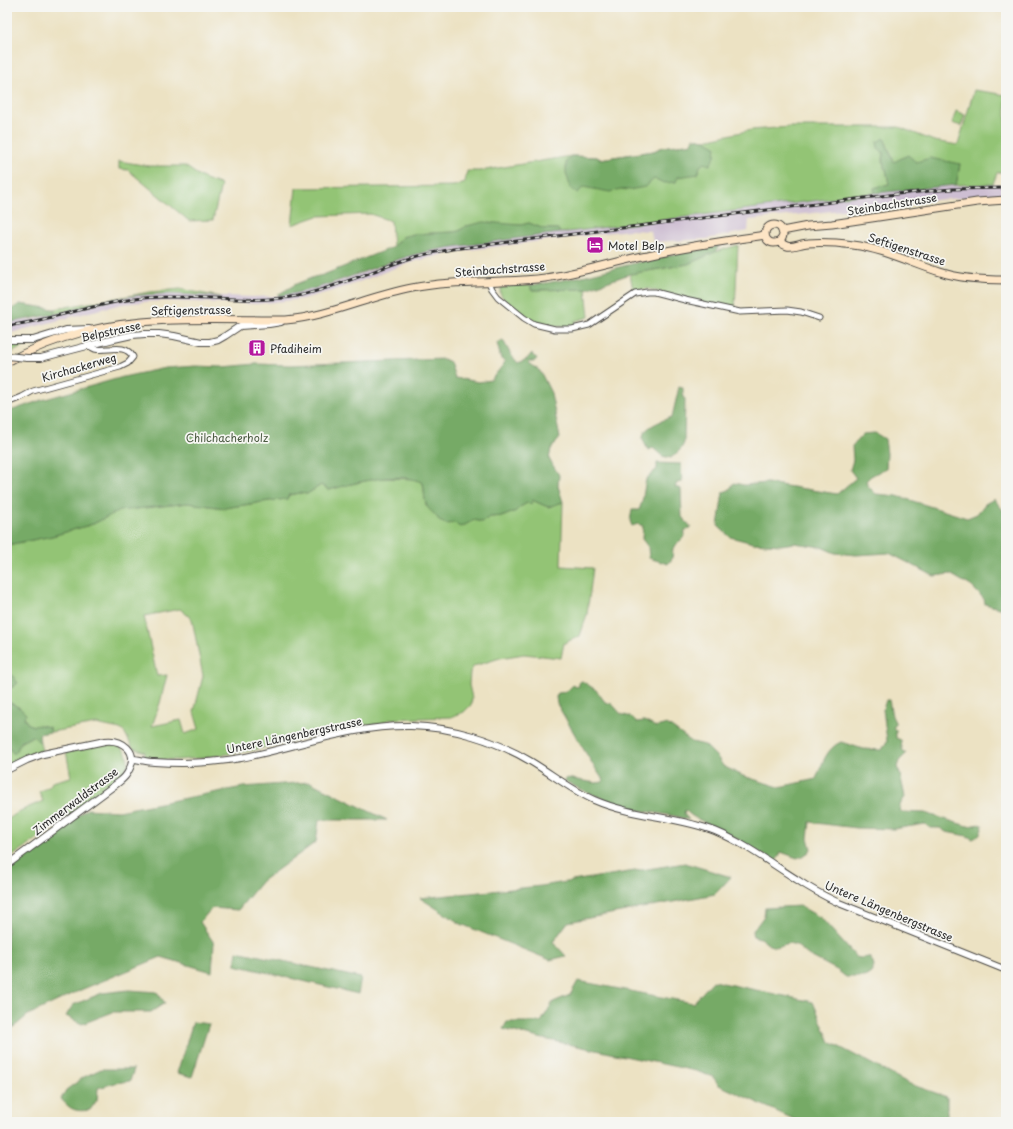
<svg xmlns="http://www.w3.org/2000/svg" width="1013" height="1129" font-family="'Playpen Sans',sans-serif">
<rect width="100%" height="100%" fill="#f6f6f2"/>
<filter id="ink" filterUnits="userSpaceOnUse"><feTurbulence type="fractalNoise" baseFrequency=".025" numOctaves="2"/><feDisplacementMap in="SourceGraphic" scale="8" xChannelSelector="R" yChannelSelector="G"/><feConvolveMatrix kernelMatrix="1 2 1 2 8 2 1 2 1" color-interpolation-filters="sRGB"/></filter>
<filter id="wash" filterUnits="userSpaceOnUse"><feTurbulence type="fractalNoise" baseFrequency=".012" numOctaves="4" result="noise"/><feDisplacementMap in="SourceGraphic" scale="16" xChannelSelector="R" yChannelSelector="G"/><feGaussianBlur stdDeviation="0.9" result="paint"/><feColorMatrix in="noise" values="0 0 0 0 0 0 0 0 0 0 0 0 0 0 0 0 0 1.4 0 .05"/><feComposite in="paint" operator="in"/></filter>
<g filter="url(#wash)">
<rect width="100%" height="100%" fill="#ece2c3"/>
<polygon fill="#cdbed2" points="993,184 1006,184 1006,197 976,197 935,200 749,220 748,231 706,239 653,242 651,231 629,230 453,252 416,261 392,269 351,285 325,293 302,299 257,304 164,301 143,302 122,304 97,310 7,334 7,323 36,319 111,300 132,296 166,294 253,297 278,296 302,292 332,284 410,256 452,247 875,193 938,187"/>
<g fill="#93c474" stroke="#5f7850" fill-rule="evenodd">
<path d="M974 90 1006 95V170L997 173 993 184 956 185 960 164 916 162H894L884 138 883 161 886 169 889 184 874 188 875 193 560 233 557 229H544L529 223 521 225H507L466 226 459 231 453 232 414 234 402 237 393 247 391 221 370 214 318 216 292 225 296 188 454 186 465 182 467 171H480L571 156 597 157 600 159 654 151C666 144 679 146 692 143L693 138 705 140 751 130 790 127H899L934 141 958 145Z"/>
<polygon points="956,111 965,115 961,126 952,123"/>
<polygon points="119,161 149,166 185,166 201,177 221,185 213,220 189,221 128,170 119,169"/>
<polygon points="738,245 735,309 688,300 649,289 633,290 630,274 688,264 715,252"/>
<path d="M517 285H531L532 290 586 289 589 317 575 321 576 326C565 327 553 327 542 324 533 322 505 303 501 295 499 292 501 289 502 286Z"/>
<path d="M180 289 220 297C194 295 168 292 142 295 112 298 84 307 55 314L54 309 150 292Z"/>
<polygon points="7,342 30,344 12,352 7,351"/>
<path d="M379 478 416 479 423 483 426 505 429 509 446 524 455 523 461 527 474 520 482 522 490 517 504 516 516 511 520 507 527 503 531 504 532 500 548 507 563 502 561 566 593 568 587 614 580 636 564 643 561 658 524 654 500 658 474 666 470 672 469 685 472 698 471 705 464 712 451 717 391 719 380 724 360 725 254 750 202 758 178 760 148 759 145 756V752L133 748 131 745 125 733 120 729 96 724 51 732 48 727 40 725 33 726 27 723 24 717 26 714 20 708 7 701V689L13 687 11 674 7 673V545L52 536 93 524 118 511 188 503 225 508 269 501 287 499 288 495 300 493 307 494 321 485 329 490 347 485ZM180 609 192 619 203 676 194 712 199 729 185 734 181 720 152 726 160 703 167 675 157 676 144 616Z"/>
<polygon points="33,736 40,743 42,751 27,757 7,767 7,749 9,748 13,753 16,752 21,742"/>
<path d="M101 744C107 744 114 743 119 746 129 752 130 764 124 773 118 782 105 789 96 796 67 818 37 839 7 860V820L20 811 43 801 39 792 50 786 52 782 71 777 66 751Z"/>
</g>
<g fill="#76aa66" stroke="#506a48">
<path d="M693 138 705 140 716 146 715 157 710 165 704 163 700 166 698 174 678 177 676 182 665 183 654 179 645 187 629 190 620 189 610 192 583 187 578 193 571 189 566 173V162L571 156 597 157 600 159 654 151C666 144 679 146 692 143Z"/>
<polygon points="884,138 894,162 908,155 916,162 930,158 960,164 956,185 875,193 874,188 889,184 886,169 884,168 883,152 878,148 877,142"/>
<path d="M484 222 521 225 529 223 544 229H558L560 233C535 236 510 239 484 243 459 246 434 249 409 256 365 269 325 290 278 296L279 294 296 284 314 277 323 275 393 247 402 237 414 234 453 232 459 231 466 226Z"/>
<path d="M719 246 715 252 688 264 630 274 586 289 531 290V285C576 280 619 266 662 257 681 252 700 250 719 246Z"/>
<polygon points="20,304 54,309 55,314 7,323 7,312"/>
<path d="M503 340 511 355 518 363 527 359 532 353 533 356 537 358 535 361H529L528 362 540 371 551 393 560 438 551 449 549 459 559 475 558 486 563 502 548 507 532 500 531 504 527 503 520 507 516 511 504 516 490 517 482 522 474 520 461 527 458 526 455 523 446 524 439 521C436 514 433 514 429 509 423 503 425 490 423 483 399 470 354 483 329 490L321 485 307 494 300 493 289 495 287 499 269 501 225 508 188 503 119 511 93 524 52 536 7 545V412L42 400 123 377 165 368 196 366 223 367 256 364 289 365 444 359 450 362 455 378 479 382 491 380 503 365 505 361 501 359 497 343Z"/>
<path d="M679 387 683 388V394L685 399 684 443 681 449 671 458 662 456 653 448 648 450C647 447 643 442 643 438 642 427 664 420 672 417Z"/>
<polygon points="875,433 885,439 887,454 886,468 871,476 866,481 868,486 876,494 897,496 967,518 977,514 985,504 994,499 1006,514 1006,610 985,604 984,599 971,586 950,574 934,576 889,553 856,555 835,553 821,547 794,543 781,545 753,543 730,537 718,526 723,492 729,490 734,483 744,485 767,483 837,494 856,478 850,470 853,460 852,446 863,434"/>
<polygon points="657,463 681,464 682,482 677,483 675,487 681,489 682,517 691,527 685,531 684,537 673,548 672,559 668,564 649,558 648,547 642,539 643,526 638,524 632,526 630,521 632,510 639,510 642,502 646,479 657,469"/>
<polygon points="7,673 11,674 18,683 13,687 7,689"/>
<path d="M582 681 596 690 605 702 612 704 621 714 631 717 637 722 644 721 656 727 667 724 692 742 705 745 718 758 723 766 743 776 779 787 816 779C822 765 826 748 841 742L863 749 882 750 887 741 883 709 886 700H889L892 716 896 724 893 728 896 730V738L901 740 902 749 906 754 899 761 897 767 900 774 905 797 900 805V810L902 812 925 813 967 826C973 826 977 823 983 825 981 833 980 835 973 839L967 836 946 832 940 828H930L925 824 894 829 857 828 815 823 812 822H810L808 838 811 849 809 852 803 856 797 858 781 852 779 857 775 862 737 839 692 816 685 810 684 814 689 820 675 816 632 809 586 792 576 787 565 781 566 778 596 783 603 782V780C586 755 572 729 557 704L556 697 558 693 566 692 573 685 576 687 579 686V682Z"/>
<polygon points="7,701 20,708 26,714 24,717 27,723 33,726 40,725 49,727 51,732 39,734 40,743 33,736 21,742 16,752 14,754 9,748 7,749"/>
<polygon points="310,782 387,820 319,820 316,842 262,881 238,910 212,908 200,922 214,943 212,972 161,957 83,989 28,1015 7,1033 7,867 87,809 118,811 243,787"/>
<polygon points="685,863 731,877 715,894 568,922 553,942 566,956 550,960 461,924 420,898 541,886"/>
<polygon points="800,906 821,918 856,957 861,958 869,957 873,962 874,967 871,973 865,977 846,977 837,970 808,955 796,945 789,943 776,947 769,945 760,938 753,936 752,932 764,916 765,908"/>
<polygon points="237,951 361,978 358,994 235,965"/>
<polygon points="578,981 693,1003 713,981 813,1002 830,1042 910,1084 947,1097 947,1116 955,1122 800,1122 719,1085 713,1077 696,1071 539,1038 503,1029 507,1022 541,1022 553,1002 570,995"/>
<polygon points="129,990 157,992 165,1003 151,1012 113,1012 82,1024 66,1016 73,1005 102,993"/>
<polygon points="193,1022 209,1024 192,1077 177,1073"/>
<path d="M101 1069H134L130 1081 115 1083 98 1088 97 1100 90 1110C75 1112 71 1110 61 1099L66 1090 84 1077Z"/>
</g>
</g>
<g filter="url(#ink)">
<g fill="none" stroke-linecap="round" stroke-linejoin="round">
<g stroke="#484642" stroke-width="7">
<g id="minor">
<polyline points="489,282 492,289 498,297 524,318 534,324 555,329 572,329 589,325 635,294 647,292 654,292 685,300 740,312 787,310 801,312 819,318"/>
<path d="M7 403 22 397 33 391 120 367 128 363 133 357C125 342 107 352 95 349 93 348 91 347 89 346"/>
</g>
</g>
<g stroke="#484642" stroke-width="8">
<g id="tertiary">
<polyline points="7,340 33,340 66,330 89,329"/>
<polyline points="41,358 114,339 132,335 145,334 159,334 174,336 201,342 210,342 218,340 225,336 240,326 269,324 281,322"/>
<path d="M132 759C139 759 146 762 154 762 183 764 212 763 241 758 298 747 351 725 411 726 452 727 495 740 530 761 552 774 571 790 594 800 633 817 676 816 715 831 744 843 769 862 796 879 809 888 824 896 839 903L1006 970"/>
<path d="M7 770 27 760 43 754 105 741C122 739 139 751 129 770 127 775 123 779 119 782L7 865"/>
</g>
</g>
<g stroke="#484642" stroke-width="9">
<g id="secondary">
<circle cx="774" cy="234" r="9"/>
<polyline points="782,231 808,226 832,224 977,202 1006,200"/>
<path d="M779 242C781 243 784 245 787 246 793 248 801 243 808 243 823 242 838 243 853 245 884 249 911 263 940 272 961 279 984 280 1006 280"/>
<path d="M7 362C31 349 57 339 83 332 149 315 219 320 286 320 330 316 369 296 412 288 456 279 501 284 545 278 580 273 614 262 648 255 687 246 726 241 765 235"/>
</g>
</g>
<use href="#minor" stroke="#fff" stroke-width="5"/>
<use href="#tertiary" stroke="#fff" stroke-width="6"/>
<use href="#secondary" stroke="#fde5c5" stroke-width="7"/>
<g stroke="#2b2b2b" stroke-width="3">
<path id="rail" d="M7 326C53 320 97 302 143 298 194 293 245 305 297 296 335 288 371 271 408 259 423 254 438 252 453 249L897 194 952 189 1006 188"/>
</g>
<use href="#rail" stroke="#f6f6f2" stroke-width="1.5" stroke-dasharray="4.5" stroke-linecap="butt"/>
<g stroke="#484642" stroke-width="8" stroke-linecap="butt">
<polyline id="tertiary-bridge" points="7,356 27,358 41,358"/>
</g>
<use href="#tertiary-bridge" stroke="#fff" stroke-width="6"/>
</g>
</g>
<defs>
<g id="hotel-square" transform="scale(0.9)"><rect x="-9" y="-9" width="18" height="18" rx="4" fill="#b5179e" stroke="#f6f6f2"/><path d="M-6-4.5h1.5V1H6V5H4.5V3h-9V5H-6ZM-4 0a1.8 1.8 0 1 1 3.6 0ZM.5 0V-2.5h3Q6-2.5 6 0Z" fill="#fff"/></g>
<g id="building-square" transform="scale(0.9)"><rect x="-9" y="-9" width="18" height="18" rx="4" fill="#b5179e" stroke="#f6f6f2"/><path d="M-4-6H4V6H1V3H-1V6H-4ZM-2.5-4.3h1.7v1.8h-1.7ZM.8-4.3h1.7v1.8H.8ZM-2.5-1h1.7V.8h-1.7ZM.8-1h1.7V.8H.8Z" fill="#fff"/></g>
</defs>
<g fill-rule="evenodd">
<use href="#hotel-square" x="595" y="245"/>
<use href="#building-square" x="257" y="348"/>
</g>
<g text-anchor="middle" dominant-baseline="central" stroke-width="3.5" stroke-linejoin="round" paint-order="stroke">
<g font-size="11" fill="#2b2b2b" stroke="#f6f6f2">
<text transform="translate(892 204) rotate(-9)">Steinbachstrasse</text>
<text transform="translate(907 249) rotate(18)">Seftigenstrasse</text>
<text transform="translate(500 269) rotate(-4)">Steinbachstrasse</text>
<text transform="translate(191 310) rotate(-1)">Seftigenstrasse</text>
<text transform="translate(111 331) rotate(-12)">Belpstrasse</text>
<text transform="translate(79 367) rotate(-16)">Kirchackerweg</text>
<text transform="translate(294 735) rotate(-12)">Untere Längenbergstrasse</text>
<text transform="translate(75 801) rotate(-37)">Zimmerwaldstrasse</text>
<text transform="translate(889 911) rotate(23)">Untere Längenbergstrasse</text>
</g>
<g font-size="11" fill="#2b2b2b" stroke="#f6f6f2" text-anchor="start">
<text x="608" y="245">Motel Belp</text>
<text x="270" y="348">Pfadiheim</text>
</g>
<g font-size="11" fill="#4a5941" stroke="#f6f6f2">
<text x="227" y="437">Chilchacherholz</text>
</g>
</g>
<rect width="1013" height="1129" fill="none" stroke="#f6f6f2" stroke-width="24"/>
</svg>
